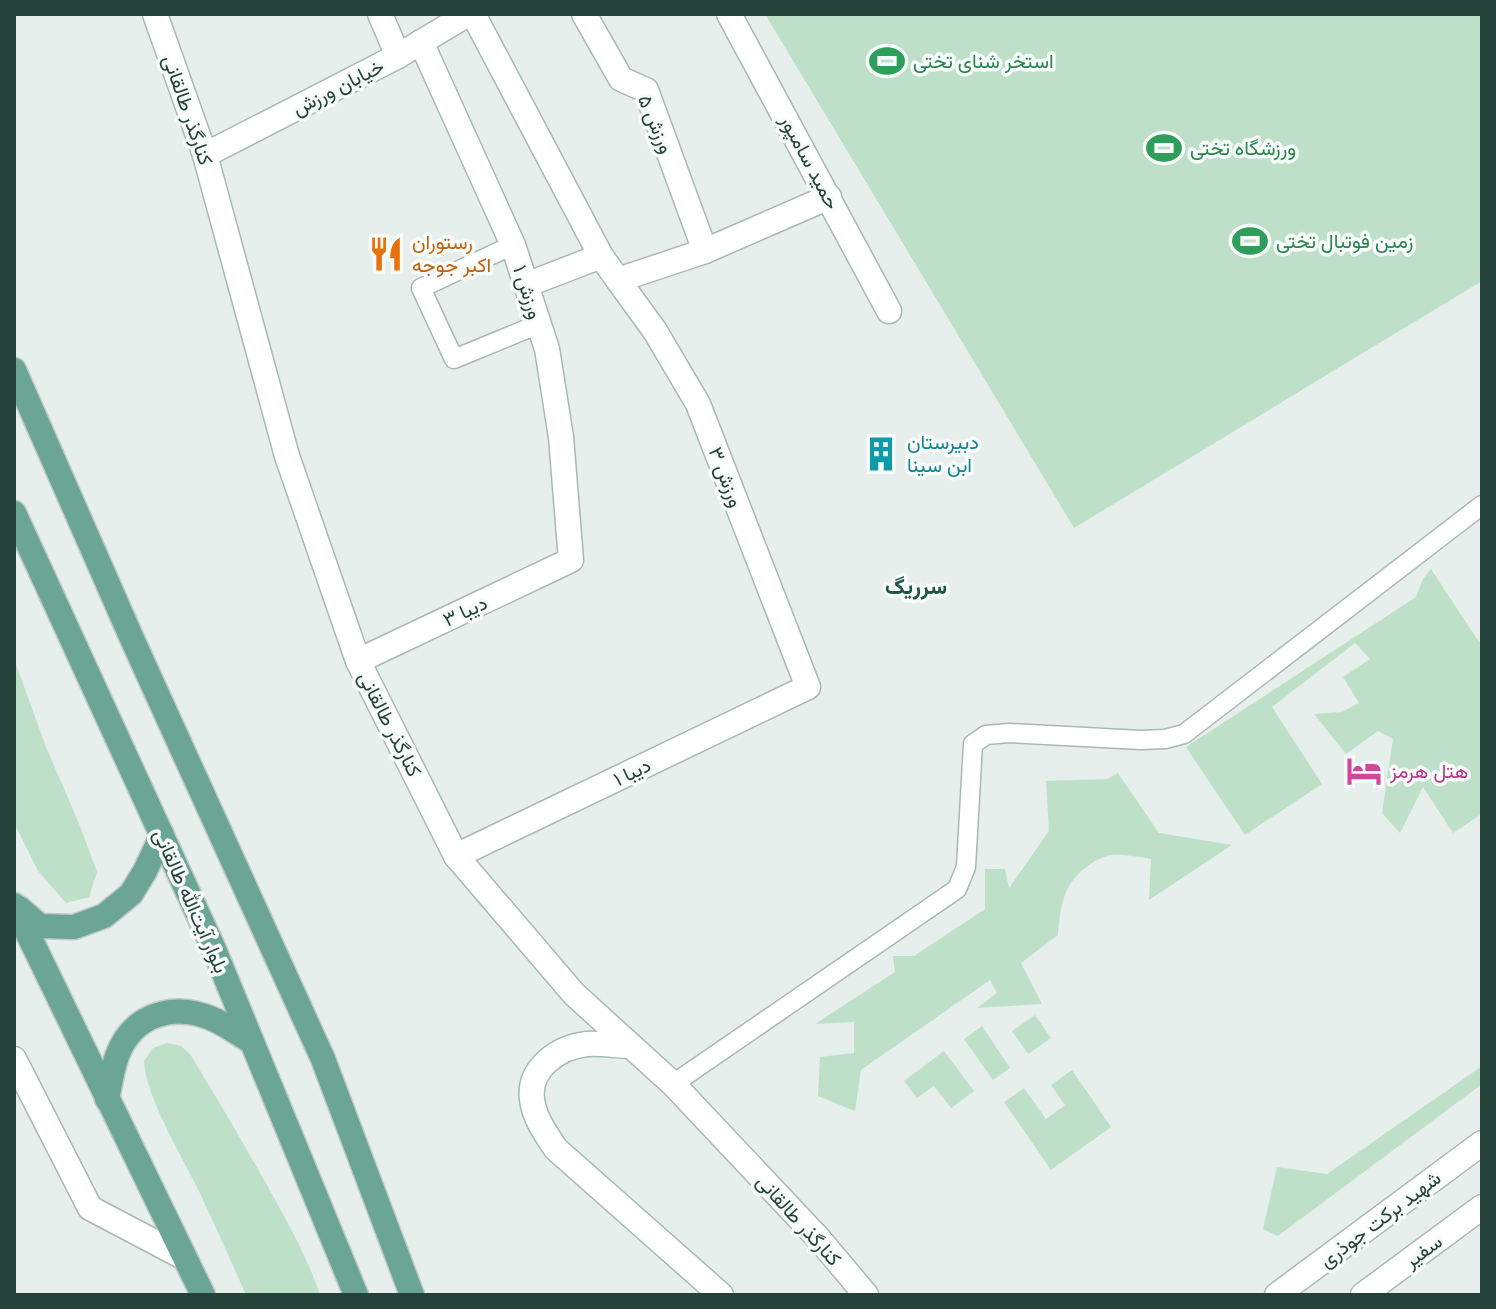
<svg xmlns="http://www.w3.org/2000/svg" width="1496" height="1309" font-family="Roboto,Vazirmatn,sans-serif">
<rect width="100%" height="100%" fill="#e6efeb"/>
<g fill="#bfe0c8">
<polygon points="765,14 1482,14 1482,281 1074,528"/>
<polygon points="1431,569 1479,642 1482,641 1482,817 1480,815 1453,833 1423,787 1400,833 1382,813 1393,739 1378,731 1346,754 1314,714 1342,712 1359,703 1343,677 1370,659 1355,643 1272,707 1322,784 1245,835 1186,747 1416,597 1423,579"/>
<polygon points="14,659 46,747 80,826 97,872 89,897 66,903 38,871 14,823"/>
<path d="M1118 773 1159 833 1232 845 1149 900 1151 859C1139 857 1125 854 1113 855 1102 856 1094 861 1085 868 1063 885 1060 908 1058 935L1021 963 1042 1004 977 1008 997 993 990 980 861 1070 855 1111 818 1096 820 1057 854 1053V1022L815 1024 895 972 893 956H914L985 909V869H1005L1009 888 1049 831 1046 781 1107 779Z"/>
<polygon points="1035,1015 1051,1038 1028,1054 1012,1031"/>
<polygon points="982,1026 1010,1068 993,1080 964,1039"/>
<path d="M167 1043 181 1046 190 1054C215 1095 239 1136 263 1178 284 1216 306 1253 320 1295H246C230 1259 214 1223 197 1187 181 1155 145 1095 144 1061L153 1048Z"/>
<polygon points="944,1051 974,1091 951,1108 934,1086 917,1098 904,1081"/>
<polygon points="1482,1066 1482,1084 1278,1236 1263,1229 1277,1167 1327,1174"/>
<polygon points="1072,1070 1111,1127 1051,1170 1004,1102 1024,1088 1046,1119 1065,1105 1051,1085"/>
</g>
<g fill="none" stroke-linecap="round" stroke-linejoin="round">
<g stroke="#a8b8b2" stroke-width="21">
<g id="service">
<polyline points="513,245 421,288 454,359 539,324"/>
<polyline points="673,1084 957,889 966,867 973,744 986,735 1009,733 1141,740 1165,739 1184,734 1482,505"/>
</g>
</g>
<g stroke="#a8b8b2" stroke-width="27">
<g id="minor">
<polyline points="380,14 398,56"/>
<polyline points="473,14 601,256"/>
<polyline points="584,14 621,79 646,90 705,251"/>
<polyline points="729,14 889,311"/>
<polyline points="526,285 601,256 618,280 705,251 829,197"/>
<polyline points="358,661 571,560 561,437 547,349 513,245 421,42"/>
<polyline points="456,856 808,687 698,404 655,331 618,280"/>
</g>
</g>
<g stroke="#a8b8b2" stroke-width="27">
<g id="tertiary">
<polyline points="155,14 205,155 287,456 358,661 456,856 574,994 673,1084 819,1239 866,1295"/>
<polyline points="205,155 398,56 468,14"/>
<polyline points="14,1059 90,1208 185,1258"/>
<polyline points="1277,1295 1482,1143"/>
<polyline points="1363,1295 1482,1207"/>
</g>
</g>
<g stroke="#a4bbb3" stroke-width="27">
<path id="secondary" d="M631 1046C617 1046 602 1043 587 1044 559 1047 528 1068 532 1099 534 1118 546 1134 556 1149L721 1295"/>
</g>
<g stroke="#c2cac8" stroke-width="27">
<g id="primary">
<polyline points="14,370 133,641 323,1059 412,1295"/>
<polyline points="14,513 213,947 356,1295"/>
<polyline points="14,905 203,1295"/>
<polyline points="19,908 40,926 74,927 104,916 131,894 145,871 162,835"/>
<path d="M107 1099C110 1085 112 1070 117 1056 133 1013 175 1002 215 1020 228 1026 240 1035 252 1042"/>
</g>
</g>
<use href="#service" stroke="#fff" stroke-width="18"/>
<use href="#minor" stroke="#fff" stroke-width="24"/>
<use href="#tertiary" stroke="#fff" stroke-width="24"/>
<use href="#secondary" stroke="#fff" stroke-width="24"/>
<use href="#primary" stroke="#6aa596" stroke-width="24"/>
</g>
<defs>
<g id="stadium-bare" transform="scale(2.76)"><path d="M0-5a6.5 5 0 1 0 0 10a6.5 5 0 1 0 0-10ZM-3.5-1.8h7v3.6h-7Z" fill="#2e9e5b" stroke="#f7fbf9" stroke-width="2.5" paint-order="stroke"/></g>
<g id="restaurant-bare" transform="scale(2.76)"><path d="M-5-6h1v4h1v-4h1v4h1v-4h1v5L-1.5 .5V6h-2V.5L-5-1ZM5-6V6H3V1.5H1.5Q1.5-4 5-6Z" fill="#e8710a" stroke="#f7fbf9" stroke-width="2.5" paint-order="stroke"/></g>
<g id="building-bare" transform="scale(2.76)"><path d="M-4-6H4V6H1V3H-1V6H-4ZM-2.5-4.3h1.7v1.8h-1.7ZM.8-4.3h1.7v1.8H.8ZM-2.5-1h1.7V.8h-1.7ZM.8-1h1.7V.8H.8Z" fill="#0f9aa8" stroke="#f7fbf9" stroke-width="2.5" paint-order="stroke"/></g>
<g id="hotel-bare" transform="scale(2.76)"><path d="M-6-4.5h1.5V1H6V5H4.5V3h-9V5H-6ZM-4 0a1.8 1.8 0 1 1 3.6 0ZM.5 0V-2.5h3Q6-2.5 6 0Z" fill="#d1479c" stroke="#f7fbf9" stroke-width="2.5" paint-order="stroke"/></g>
</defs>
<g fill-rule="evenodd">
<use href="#stadium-bare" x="887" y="61"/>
<use href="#stadium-bare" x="1164" y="148"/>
<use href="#stadium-bare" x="1250" y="241"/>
<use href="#restaurant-bare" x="386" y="254"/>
<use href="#building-bare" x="881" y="454"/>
<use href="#hotel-bare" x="1364" y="771"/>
</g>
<g text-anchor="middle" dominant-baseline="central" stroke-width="7" stroke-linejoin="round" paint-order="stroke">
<g font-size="20" fill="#27864d" stroke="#f7fbf9" text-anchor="start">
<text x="913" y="61">استخر شنای تختی</text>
<text x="1190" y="148">ورزشگاه تختی</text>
<text x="1276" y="241">زمین فوتبال تختی</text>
</g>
<g font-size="20" fill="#24423a" stroke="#f7fbf9">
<text transform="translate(338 87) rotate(-27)">خیابان ورزش</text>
<text transform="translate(188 110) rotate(71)">کنارگذر طالقانی</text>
<text transform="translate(656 124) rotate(67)">ورزش ۵</text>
<text transform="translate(810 162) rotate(62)">حمید سامپور</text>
<text transform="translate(528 292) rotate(72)">ورزش ۱</text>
<text transform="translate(726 477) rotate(69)">ورزش ۳</text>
<text transform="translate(465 611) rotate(-25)">دیبا ۳</text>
<text transform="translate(390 724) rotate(63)">کنارگذر طالقانی</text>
<text transform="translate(632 772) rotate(-26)">دیبا ۱</text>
<text transform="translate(191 901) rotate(66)">بلوار آیت‌الله طالقانی</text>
<text transform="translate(1380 1219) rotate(-37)">شهید برکت جوذری</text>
<text transform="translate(799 1220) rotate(48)">کنارگذر طالقانی</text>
<text transform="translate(1423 1251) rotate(-36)">سفیر</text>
</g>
<g font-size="20" fill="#c56008" stroke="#f7fbf9" text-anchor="start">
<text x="412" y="242">رستوران<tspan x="412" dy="23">اکبر جوجه</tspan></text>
</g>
<g font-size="20" fill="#0d838f" stroke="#f7fbf9" text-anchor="start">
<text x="907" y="442">دبیرستان<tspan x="907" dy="23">ابن سینا</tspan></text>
</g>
<g font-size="20" fill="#b23c85" stroke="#f7fbf9" text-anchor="start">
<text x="1390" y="771">هتل هرمز</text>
</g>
<g font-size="22" font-weight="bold" fill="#1f5548" stroke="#f7fbf9">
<text x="916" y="586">سرریگ</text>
</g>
</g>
<rect width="1496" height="1309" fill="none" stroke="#24423a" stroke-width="32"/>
</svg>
